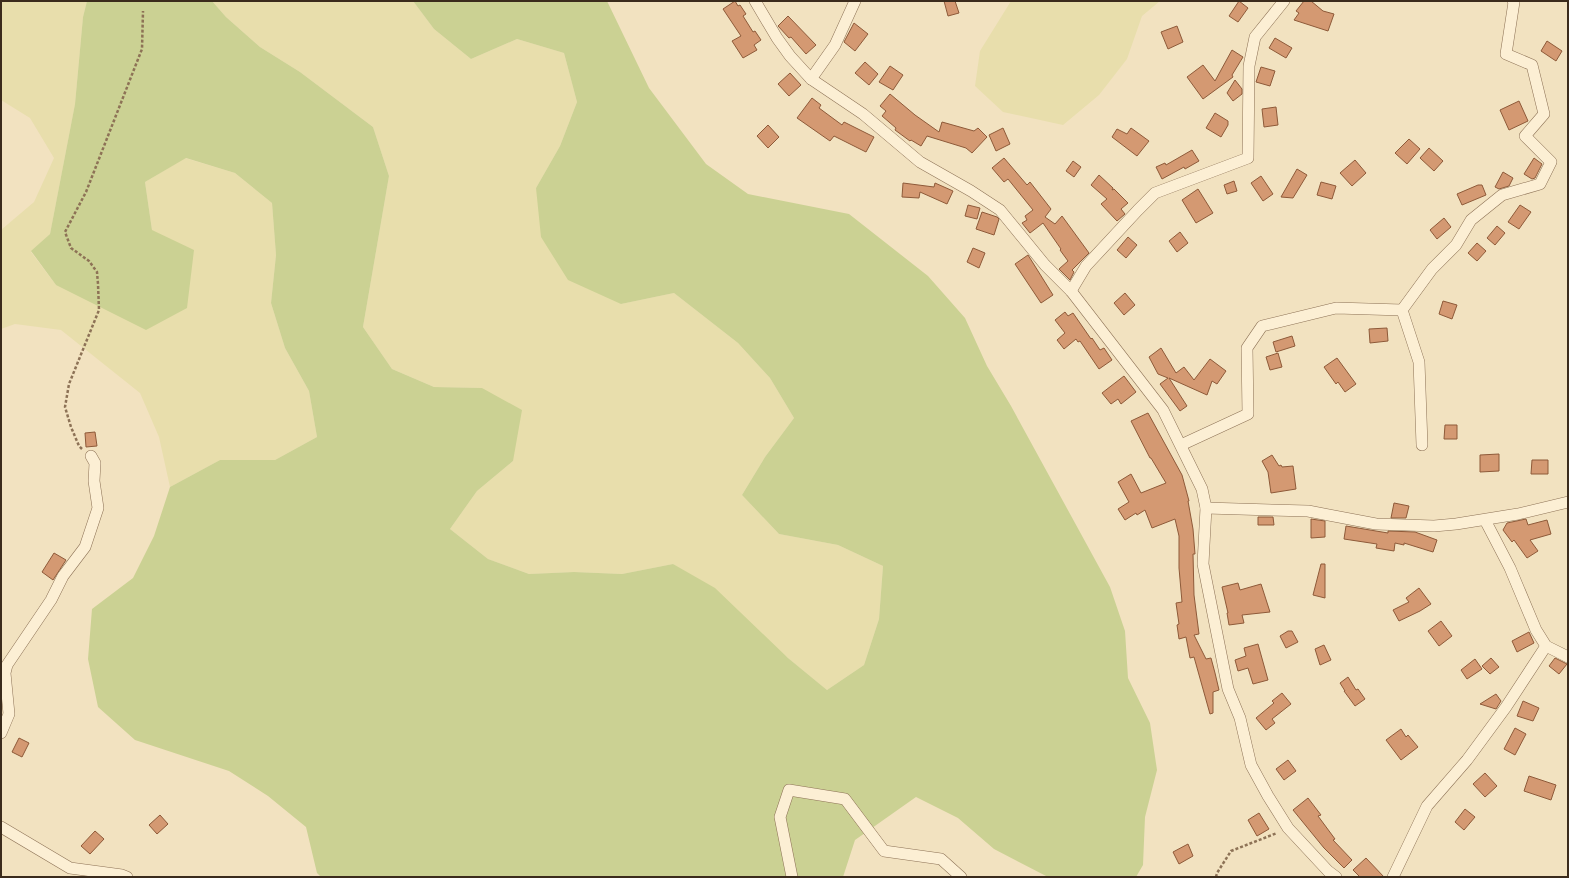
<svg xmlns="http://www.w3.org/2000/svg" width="1569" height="878" font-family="Literata,serif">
<rect width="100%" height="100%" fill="#f2e2c0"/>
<g fill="#e8deac">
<polygon points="1,1 87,1 83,17 75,104 50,234 31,252 56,285 152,230 145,182 185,158 235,173 272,203 276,255 271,303 285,348 309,391 317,437 275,460 220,460 170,487 159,437 140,393 61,330 15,324 1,329 1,230 34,202 54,158 30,118 1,100"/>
<polygon points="212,1 413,1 434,29 471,59 517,39 564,53 577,102 560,146 536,188 621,304 674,293 738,343 770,378 794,418 765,457 742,495 779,534 838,545 883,566 879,619 864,665 827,690 673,564 622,574 574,572 529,574 488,559 450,529 477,491 513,461 482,388 434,387 392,369 363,327 389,176 373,127 300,72 260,47 226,17"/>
<polygon points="1011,1 1160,1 1142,16 1127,59 1099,95 1063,125 1003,112 975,86 980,51"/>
</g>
<polygon fill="#cbd193" points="87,1 212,1 226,17 260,47 300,72 373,127 389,176 363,327 392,369 434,387 482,388 522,410 513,461 477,491 450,529 488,559 529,574 574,572 622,574 673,564 715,588 788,658 827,690 864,665 879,619 883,566 838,545 779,534 742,495 765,457 794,418 770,378 738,343 674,293 621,304 568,280 541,237 536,188 560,146 577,102 564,53 517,39 471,59 434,29 413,1 607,1 649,88 706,164 748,194 849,214 928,276 965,318 987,366 1011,406 1110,587 1125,631 1128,678 1150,723 1157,770 1145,817 1143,865 1136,877 1048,877 994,849 958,818 916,797 855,840 843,877 321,877 317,873 306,827 268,796 229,771 135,740 98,707 88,659 92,609 133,578 154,536 170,487 220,460 275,460 317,437 309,391 285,348 271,303 276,255 272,203 235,173 186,158 145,182 152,230 194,250 187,308 146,330 56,285 31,251 50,234 75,104 83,17"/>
<g fill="#d49972" stroke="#8e5a39">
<polygon points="735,1 738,6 740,5 746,14 743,16 753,32 755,31 761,40 754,45 757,50 743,58 732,41 741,36 723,9"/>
<polygon points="944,1 955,1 959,13 948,16"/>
<polygon points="1239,1 1248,8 1238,22 1229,16"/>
<polygon points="1304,1 1311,1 1323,11 1334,14 1328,31 1294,20 1299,13 1296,11"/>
<polygon points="788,16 816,45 806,54 791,37 789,38 778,26"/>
<polygon points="854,23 868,34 855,51 844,42"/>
<polygon points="1177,26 1183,42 1168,49 1161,32"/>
<polygon points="1275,38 1292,48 1286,58 1269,48"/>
<polygon points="1547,41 1562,51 1556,61 1541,51"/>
<polygon points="1232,50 1243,57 1232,75 1233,77 1203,99 1187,77 1203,65 1215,81"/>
<polygon points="865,62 878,74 869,85 855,73"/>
<polygon points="890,66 903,75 893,90 879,82"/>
<polygon points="1261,67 1275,71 1270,86 1256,82"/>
<polygon points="790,73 801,85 789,96 778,84"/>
<polygon points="1235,80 1242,89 1242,94 1233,101 1227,93"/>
<polygon points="890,94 915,115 939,132 942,122 974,131 978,128 987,137 972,153 966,148 927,136 921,146 911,140 910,141 895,130 896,128 882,116 886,111 880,106"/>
<polygon points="812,98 821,105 819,108 842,125 844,122 874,137 866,152 834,136 830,141 797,118"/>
<polygon points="1519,101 1528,121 1509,130 1500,110"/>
<polygon points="1276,107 1278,125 1264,127 1262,109"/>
<polygon points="1215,113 1228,121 1228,125 1221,137 1206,128"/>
<polygon points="768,125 779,137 768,148 757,136"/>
<polygon points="1003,128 1010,144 996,151 989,135"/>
<polygon points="1131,128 1149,141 1137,156 1112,137 1117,129 1127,134"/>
<polygon points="1409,139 1420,149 1407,164 1395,153"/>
<polygon points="1429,148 1443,161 1434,171 1420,158"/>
<polygon points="1192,150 1199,161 1185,169 1184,167 1162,179 1156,167 1165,163 1166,165"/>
<polygon points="1004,158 1027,185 1030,182 1051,209 1045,217 1055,224 1062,216 1089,253 1072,270 1074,272 1070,280 1059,269 1068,261 1060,250 1061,249 1043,223 1030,233 1022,223 1027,220 1025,216 1033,210 1008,179 1004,182 992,168"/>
<polygon points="1534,158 1542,164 1535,178 1532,179 1524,174"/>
<polygon points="1355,160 1366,173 1352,186 1340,173"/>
<polygon points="1073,161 1081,167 1074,177 1066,171"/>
<polygon points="1297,169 1307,175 1293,198 1281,197"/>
<polygon points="1503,172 1513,178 1509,186 1499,189 1495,187"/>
<polygon points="1099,175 1113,188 1112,190 1114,189 1128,203 1121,209 1125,214 1117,221 1101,204 1107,199 1091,185"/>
<polygon points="1261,176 1273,194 1263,201 1251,183"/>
<polygon points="1234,181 1237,191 1227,194 1224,185"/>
<polygon points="1321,182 1336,186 1332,199 1317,195"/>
<polygon points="903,183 934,187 935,183 953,191 947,204 920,192 919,198 902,197"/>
<polygon points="1478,185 1482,185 1486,195 1462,205 1457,194"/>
<polygon points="1198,189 1213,213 1196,223 1182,200"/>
<polygon points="968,205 980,208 977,219 965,216"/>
<polygon points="1520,205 1531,212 1519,229 1508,222"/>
<polygon points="982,212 997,217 999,219 994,235 976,229"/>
<polygon points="1444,218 1451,227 1437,239 1430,230"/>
<polygon points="1497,226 1505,233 1495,245 1487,238"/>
<polygon points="1180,232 1188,243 1177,252 1169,241"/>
<polygon points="1128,237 1137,245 1126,258 1117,250"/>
<polygon points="1477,243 1486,251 1477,261 1468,253"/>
<polygon points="973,248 985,253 979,268 967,262"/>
<polygon points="1028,255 1053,295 1041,303 1015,264"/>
<polygon points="1125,293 1135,305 1124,315 1114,303"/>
<polygon points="1443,301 1457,305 1452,319 1439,314"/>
<polygon points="1065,312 1068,316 1073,313 1091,339 1092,338 1100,350 1104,348 1112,360 1099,369 1080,341 1078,342 1076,339 1064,349 1057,340 1065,333 1055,320"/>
<polygon points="1387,328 1388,341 1370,343 1369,329"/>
<polygon points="1292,336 1295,346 1276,352 1273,342"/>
<polygon points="1161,348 1176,373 1184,367 1194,380 1210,359 1226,371 1217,384 1212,381 1207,395 1169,378 1187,406 1180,411 1160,384 1168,378 1158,374 1149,357"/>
<polygon points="1278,353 1282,367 1270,370 1266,357"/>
<polygon points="1337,358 1356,384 1345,392 1338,382 1336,384 1324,367"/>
<polygon points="1124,376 1136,392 1121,404 1118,399 1111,404 1102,393"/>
<polygon points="1148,413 1182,475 1189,501 1188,501 1193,529 1195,554 1193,554 1194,595 1199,634 1194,635 1206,659 1211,658 1215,673 1219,690 1213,692 1213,713 1210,714 1194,657 1190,658 1186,637 1179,639 1177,625 1179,624 1176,603 1182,602 1179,568 1179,536 1175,519 1152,528 1145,510 1137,515 1136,513 1125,520 1118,509 1129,502 1118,482 1131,474 1141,493 1166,483 1151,458 1150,458 1131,421"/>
<polygon points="1445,425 1457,425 1457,439 1444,439"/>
<polygon points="95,432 97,446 86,447 85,433"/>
<polygon points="1499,454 1499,471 1480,472 1480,455"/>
<polygon points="1272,455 1279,466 1281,465 1282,467 1293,466 1296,489 1271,493 1268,472 1262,461"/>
<polygon points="1532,460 1548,460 1548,474 1531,474"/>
<polygon points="1394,503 1409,506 1406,518 1391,518"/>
<polygon points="1258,517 1273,517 1274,525 1258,525"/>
<polygon points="1311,519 1325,521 1325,537 1311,538"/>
<polygon points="1526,519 1528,525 1547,520 1551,534 1530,540 1538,551 1527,558 1514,540 1512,542 1503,530 1507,523"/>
<polygon points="1346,526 1388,533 1388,531 1415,532 1437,540 1433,552 1404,543 1404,545 1395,543 1394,551 1376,548 1377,544 1344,539"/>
<polygon points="54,553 66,560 53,580 42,572"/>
<polygon points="1321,564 1325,564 1325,598 1313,595"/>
<polygon points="1238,583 1240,590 1261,584 1270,612 1242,615 1244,623 1229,625 1227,613 1228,613 1222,587"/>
<polygon points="1419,588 1431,604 1420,611 1399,621 1393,610 1409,602 1406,598"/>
<polygon points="1441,621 1452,636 1439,646 1428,631"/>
<polygon points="1288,631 1292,631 1298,642 1286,648 1280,636"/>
<polygon points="1529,632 1534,643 1517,652 1512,641"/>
<polygon points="1258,644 1268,680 1253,684 1248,668 1238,671 1235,660 1246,656 1244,648"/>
<polygon points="1324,645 1331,660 1320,665 1315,649"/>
<polygon points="1491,658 1499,667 1490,674 1482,666"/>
<polygon points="1555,658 1567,664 1559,674 1549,666"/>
<polygon points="1475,659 1482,669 1467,679 1461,670"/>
<polygon points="1348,677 1356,690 1358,689 1365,699 1355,706 1344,691 1345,691 1340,683"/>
<polygon points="1282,693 1291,704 1272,719 1275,723 1266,730 1256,718 1274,703 1272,701"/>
<polygon points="1496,694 1501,701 1496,709 1480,704"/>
<polygon points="1523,701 1539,708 1533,721 1517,716"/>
<polygon points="1515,728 1526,734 1515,755 1504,749"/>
<polygon points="1401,729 1406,737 1408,735 1418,747 1401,760 1386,740"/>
<polygon points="19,738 29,743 22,757 12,752"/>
<polygon points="1288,760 1296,771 1284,780 1276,769"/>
<polygon points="1485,773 1497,786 1485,797 1473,784"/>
<polygon points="1529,776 1556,785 1551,800 1524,791"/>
<polygon points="1308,798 1321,815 1318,816 1335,839 1333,840 1352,860 1344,868 1324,848 1293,810"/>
<polygon points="1465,809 1475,817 1464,830 1455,822"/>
<polygon points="1259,813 1269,829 1257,836 1248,820"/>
<polygon points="160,815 168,824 157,834 149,825"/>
<polygon points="95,831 104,839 90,854 81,846"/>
<polygon points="1188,844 1193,856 1179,864 1173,852"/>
<polygon points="1366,858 1384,877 1360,877 1353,870"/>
</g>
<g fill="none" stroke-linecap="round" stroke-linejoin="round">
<g stroke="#8d7256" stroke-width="12">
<g id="minor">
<polyline points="755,1 777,38 790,56 811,79 863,114 920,162 971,191 1000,210 1045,265 1071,291 1163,410 1202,489 1206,508 1203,564 1228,689 1240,718 1251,765 1268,796 1288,828 1328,871 1336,877"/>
<polyline points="811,79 835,45 855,1"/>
<polyline points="1071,291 1086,266 1138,210 1155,193 1248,158 1249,66 1255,37 1284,1"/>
<polyline points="1402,310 1419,362 1422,445"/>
<polyline points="1181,445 1248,414 1247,348 1262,326 1336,308 1402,310 1432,269 1456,245 1471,220 1502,195 1540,184 1551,162 1525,136 1544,114 1532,65 1506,54 1514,2 1513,1"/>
<polyline points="1206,508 1308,511 1376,524 1434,526 1456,524 1518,514 1568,502"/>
<polyline points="1485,520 1510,568 1536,630 1546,646 1568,657"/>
<polyline points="1,733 9,714 5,673 7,665 51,600 63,576 85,547 98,508 94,481 95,463 91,456"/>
<polyline points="1,827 70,868 122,875 127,877"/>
<polyline points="792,877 780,817 789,790 845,799 884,851 941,859 961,877"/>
<polyline points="1393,877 1427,806 1467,760 1506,707 1546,646"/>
</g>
</g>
<g stroke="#8d7256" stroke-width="2.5" stroke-dasharray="3 2" stroke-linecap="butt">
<polyline points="82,449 79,446 71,427 65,407 69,384 99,310 98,284 97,272 89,261 71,248 65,232 86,192 142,49 143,11"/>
<polyline points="1216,877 1217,873 1231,851 1277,833"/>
</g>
<use href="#minor" stroke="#fcefd4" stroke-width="11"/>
</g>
<rect width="1569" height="878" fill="none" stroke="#3b2b1c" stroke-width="4"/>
</svg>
